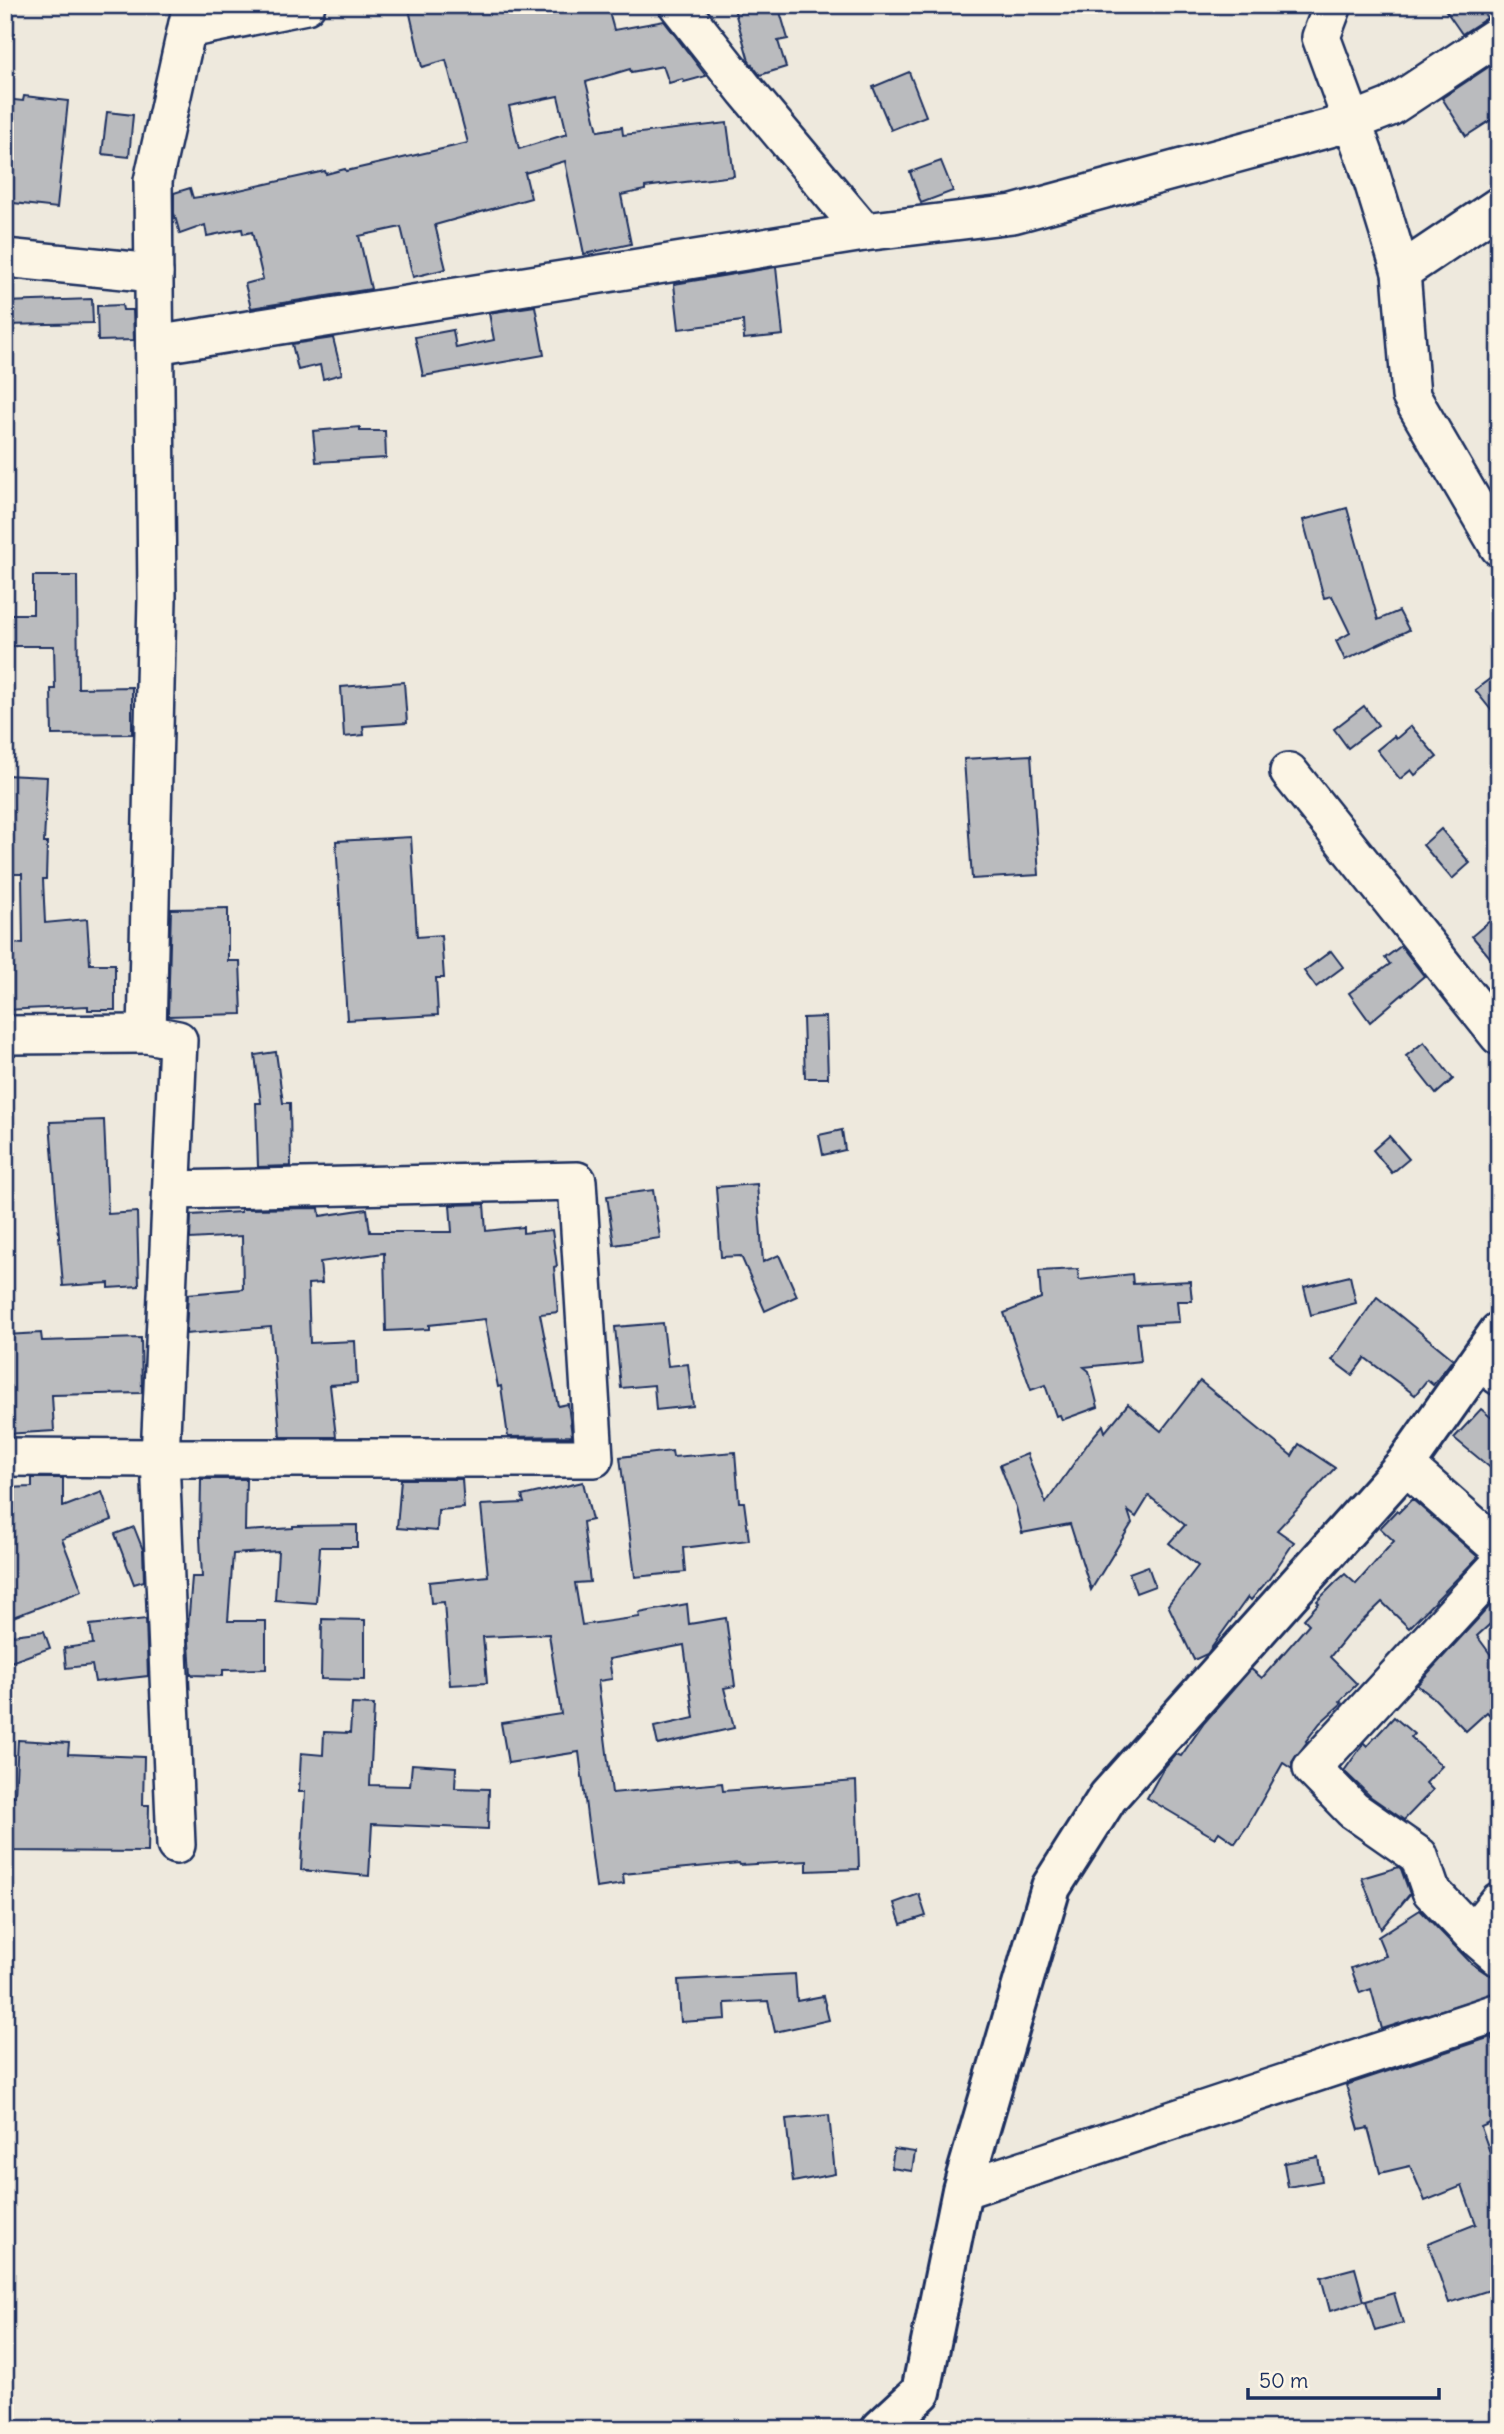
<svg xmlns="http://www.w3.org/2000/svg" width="1504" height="2434" font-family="Delius,sans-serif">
<rect width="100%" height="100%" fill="#eee9dd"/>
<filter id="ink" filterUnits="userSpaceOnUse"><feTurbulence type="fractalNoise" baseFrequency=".0143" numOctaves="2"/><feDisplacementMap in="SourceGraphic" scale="14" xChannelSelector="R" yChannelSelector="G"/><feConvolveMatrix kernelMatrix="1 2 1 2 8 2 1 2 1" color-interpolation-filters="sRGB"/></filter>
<g filter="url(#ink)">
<g fill="#babbbe" stroke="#1b2f5e" stroke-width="2" fill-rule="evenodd">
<path d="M408 5H607L614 30 664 21 706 76 684 82 683 79 669 83 663 66 631 72 630 69 586 82 598 131 622 127 623 135 727 123 734 176 645 187V190L621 195 631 244 584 254 565 161 525 173 531 198 435 225 446 269 413 277 401 227 359 236 371 289 251 308 245 284 263 279 252 232 243 234 242 229 207 236 205 225 180 234 174 213V193L190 188 193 198 226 193 325 171 326 174 345 169 346 171 468 143 446 60 422 67ZM558 96 567 134 519 149 509 106Z"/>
<polygon points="733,5 778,5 788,39 778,41 786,67 760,75 749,61"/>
<polygon points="1442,5 1479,5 1487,18 1462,34"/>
<polygon points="1499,60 1499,115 1466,136 1442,98"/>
<polygon points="909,72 926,116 891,130 873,87"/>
<polygon points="24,96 68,101 57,208 5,202 5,99 23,101"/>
<polygon points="107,112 133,115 129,157 102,154"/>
<polygon points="941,161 953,191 921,203 910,172"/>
<polygon points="776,267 783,335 744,339 743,321 679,329 674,284"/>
<polygon points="92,299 93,323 5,325 5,302"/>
<polygon points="122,305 123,310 133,310 134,340 98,341 97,306"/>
<polygon points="535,306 544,355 423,376 415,337 453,330 456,348 494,340 489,313"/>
<polygon points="333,338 342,374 323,379 320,365 298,370 292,344"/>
<polygon points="360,427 360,431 385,431 386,458 316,462 313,431"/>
<polygon points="1347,508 1378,620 1399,611 1409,630 1345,660 1336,641 1350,633 1332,596 1324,598 1303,520"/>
<polygon points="33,576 77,576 78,688 132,687 132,734 52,735 51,689 55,689 54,646 5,646 5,614 33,614"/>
<polygon points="1499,672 1499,720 1475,690"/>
<polygon points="404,682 407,723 363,726 364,735 344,737 341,687"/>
<polygon points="1364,706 1378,725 1348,748 1334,729"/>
<polygon points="1411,726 1437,757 1415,775 1411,770 1400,779 1377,750 1394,736 1396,739"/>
<polygon points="1031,755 1039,875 972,879 964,759"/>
<polygon points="5,775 47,777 44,843 47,843 46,879 43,879 45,923 87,919 90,964 115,964 115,1010 88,1010 88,1006 5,1010 5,959 10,958 11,943 23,944 22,874 8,874"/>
<polygon points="1441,829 1470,863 1452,879 1423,845"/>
<polygon points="411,837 417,937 441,935 444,978 436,978 438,1015 347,1020 336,841"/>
<polygon points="228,908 228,961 240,961 242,1014 168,1016 171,909"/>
<polygon points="1499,913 1499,968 1472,936"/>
<polygon points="1401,946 1424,976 1370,1022 1349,993 1390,964 1385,958"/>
<polygon points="1331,951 1343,967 1316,987 1304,971"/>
<polygon points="826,1017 828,1078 805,1078 803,1018"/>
<polygon points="1424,1042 1453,1079 1436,1094 1406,1056"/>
<polygon points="276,1052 283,1103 290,1103 291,1166 258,1167 256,1103 261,1103 255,1055"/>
<polygon points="104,1120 108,1214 137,1212 139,1286 109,1288 109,1283 63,1286 50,1122"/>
<polygon points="842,1130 845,1150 823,1155 819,1135"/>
<polygon points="1389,1136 1409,1159 1392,1173 1373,1150"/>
<polygon points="757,1184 763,1262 779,1255 797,1296 765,1311 741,1256 721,1257 716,1187"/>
<polygon points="653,1190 660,1238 614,1245 607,1196"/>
<polygon points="484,1204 486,1231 523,1227 523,1233 552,1230 557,1266 554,1267 558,1312 540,1314 558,1406 568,1404 572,1436 508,1437 501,1386 498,1387 485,1319 429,1325 429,1329 386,1331 384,1253 320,1262 322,1283 308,1284 310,1343 355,1341 357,1383 330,1385 336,1437 280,1437 271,1327 186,1334 188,1294 243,1289 242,1236 190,1239 191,1215 241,1212 241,1209 319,1208 320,1216 367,1209 370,1232 452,1232 450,1205"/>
<polygon points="1078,1269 1079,1280 1132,1274 1133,1284 1190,1281 1192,1301 1177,1301 1179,1322 1137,1324 1141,1361 1084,1367 1089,1371 1098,1407 1062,1420 1060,1415 1056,1416 1045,1385 1031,1390 1004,1313 1041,1298 1039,1271"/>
<polygon points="1350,1276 1356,1303 1311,1315 1304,1287"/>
<polygon points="1377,1297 1453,1359 1433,1385 1427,1380 1415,1395 1365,1358 1352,1375 1332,1360"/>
<polygon points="663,1323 668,1366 688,1364 693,1406 656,1410 654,1385 621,1388 615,1327"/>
<polygon points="41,1333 42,1341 141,1338 142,1393 52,1395 54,1431 5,1434 5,1335"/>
<polygon points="1200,1381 1292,1456 1299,1444 1335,1468 1277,1530 1294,1542 1269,1579 1251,1600 1248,1597 1207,1654 1194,1660 1168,1605 1198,1566 1169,1543 1185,1525 1149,1496 1136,1517 1128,1511 1132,1523 1091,1590 1070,1524 1022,1533 1016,1507 1000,1465 1027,1454 1046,1503 1091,1439 1103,1425 1105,1432 1128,1404 1161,1431"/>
<polygon points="1481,1409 1499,1424 1499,1475 1454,1438"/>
<polygon points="672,1451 673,1457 735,1452 739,1502 744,1502 749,1540 683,1548 685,1572 635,1577 620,1457"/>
<polygon points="32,1478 63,1478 63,1507 102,1492 112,1520 62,1539 82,1591 5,1620 5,1488 32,1487"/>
<polygon points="201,1479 246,1479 245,1531 293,1528 293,1526 357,1525 357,1547 320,1547 316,1603 275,1600 278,1551 233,1554 228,1621 266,1621 266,1669 223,1670 223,1676 191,1675 188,1627 192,1577 202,1577 200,1538"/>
<polygon points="401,1479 462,1479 464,1508 438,1510 437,1531 397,1528"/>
<polygon points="583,1482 592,1520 583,1522 590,1582 575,1583 582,1625 640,1617 639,1613 687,1604 689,1624 726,1618 735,1686 724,1688 734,1728 658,1745 654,1727 694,1718 684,1645 609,1659 612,1679 598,1681 612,1793 722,1783 723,1791 856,1781 859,1869 807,1871 807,1861 740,1865 739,1863 623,1874 624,1884 596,1888 579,1752 508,1763 501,1723 561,1714 549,1634 483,1637 487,1683 450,1685 444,1602 431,1603 429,1582 488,1576 481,1505 524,1503 522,1496"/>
<polygon points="1412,1499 1478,1557 1409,1628 1382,1602 1347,1636 1330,1657 1357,1684 1340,1701 1342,1703 1320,1723 1306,1741 1307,1742 1292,1762 1292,1769 1283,1763 1248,1825 1235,1843 1219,1832 1215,1838 1147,1798 1163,1769 1176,1754 1181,1756 1204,1723 1251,1669 1262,1678 1309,1624 1304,1619 1319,1603 1317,1601 1337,1581 1345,1574 1356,1584 1394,1541 1380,1528 1397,1510 1399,1512"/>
<polygon points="134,1527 143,1550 144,1581 134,1584 115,1534"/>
<polygon points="1148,1566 1155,1586 1136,1593 1129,1573"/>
<polygon points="1499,1596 1499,1616 1477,1636 1499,1666 1499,1725 1487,1712 1466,1731 1434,1698 1417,1685"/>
<polygon points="146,1619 148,1676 95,1682 92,1665 66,1668 64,1648 93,1644 90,1625"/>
<polygon points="322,1619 365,1620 365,1680 321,1679"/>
<polygon points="44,1631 50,1648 5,1664 5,1636"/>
<polygon points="352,1704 374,1705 370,1785 410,1786 412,1764 456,1767 455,1788 489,1789 488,1829 372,1824 369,1876 301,1870 305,1792 299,1792 301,1753 323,1755 324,1732 350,1733"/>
<polygon points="1394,1717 1414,1734 1411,1737 1442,1766 1426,1783 1433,1790 1404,1820 1371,1797 1344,1771 1364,1743 1367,1746"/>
<polygon points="18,1740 69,1743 68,1754 144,1757 143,1805 149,1805 148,1852 5,1851 5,1796 15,1796"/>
<polygon points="1399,1867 1401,1869 1410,1894 1381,1929 1362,1878"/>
<polygon points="919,1894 926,1916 901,1924 894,1903"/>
<polygon points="1420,1910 1471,1963 1486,1973 1499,1977 1499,1992 1382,2029 1371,1989 1360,1993 1351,1968 1386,1956 1378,1937"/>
<polygon points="795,1974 797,2001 823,1996 829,2020 775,2032 768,2001 725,2003 726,2019 681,2022 678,1980"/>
<polygon points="1491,2037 1499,2053 1499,2119 1481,2127 1499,2178 1499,2287 1449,2303 1428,2243 1476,2224 1462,2186 1425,2201 1410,2166 1380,2173 1368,2128 1359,2130 1346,2085"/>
<polygon points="829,2115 835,2174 793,2182 786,2119"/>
<polygon points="894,2149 915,2152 912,2171 891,2168"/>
<polygon points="1318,2157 1322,2181 1288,2187 1284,2163"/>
<polygon points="1355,2268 1364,2301 1330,2311 1321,2277"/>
<polygon points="1394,2293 1403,2323 1375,2331 1366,2301"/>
</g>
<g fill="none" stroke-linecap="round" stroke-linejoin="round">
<g stroke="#1b2f5e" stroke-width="42">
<g id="minor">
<polyline points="678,5 746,91 864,232"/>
<polyline points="1333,5 1321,37 1368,165 1401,272 1411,396 1499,547"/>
<polyline points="187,29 306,5"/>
<polyline points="5,258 154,273"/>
<polyline points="1401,272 1499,206"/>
<polyline points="155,345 864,232 1013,214 1352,122 1390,107 1499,35"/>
<polyline points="1289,772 1499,1036"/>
<polyline points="5,1035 147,1034"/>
<polyline points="172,1190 577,1181 594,1458 160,1458 176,1845"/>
<polyline points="1479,1360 1499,1376"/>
<polyline points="5,1457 160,1458 178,1040 147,1034 157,598 153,181 192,5"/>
<polyline points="1405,1465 1499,1548"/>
<polyline points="1499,1565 1312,1768 1353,1810 1419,1856 1431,1891 1472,1934 1499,1957"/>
<polyline points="1472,1934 1499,1901"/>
<polyline points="962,2190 1499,2012"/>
</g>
</g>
<g stroke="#1b2f5e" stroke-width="44">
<polyline id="major" points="881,2429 921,2392 962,2190 1051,1887 1108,1797 1405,1465 1499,1332"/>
</g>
<use href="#minor" stroke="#fcf5e5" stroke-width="37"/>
<use href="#major" stroke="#fcf5e5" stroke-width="38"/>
</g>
</g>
<rect width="1504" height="2434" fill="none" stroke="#fcf5e5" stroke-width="28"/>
<rect x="14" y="14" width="1476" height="2406" fill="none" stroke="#1b2f5e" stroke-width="2.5" filter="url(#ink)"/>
<path d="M1248 2388v10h191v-10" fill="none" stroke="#1b2f5e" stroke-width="3.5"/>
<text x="1259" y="2388" font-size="21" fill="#1b2f5e" stroke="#fcf5e5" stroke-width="5" paint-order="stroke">50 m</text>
</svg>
